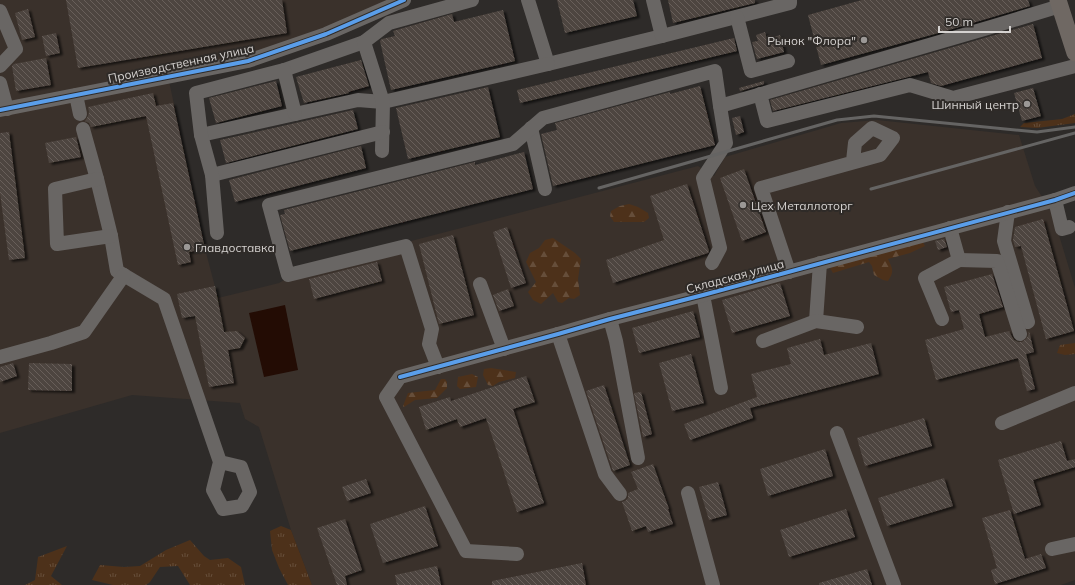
<svg xmlns="http://www.w3.org/2000/svg" width="1075" height="585" font-family="Mulish,sans-serif">
<defs>
<pattern id="grass-tufts" width="24" height="20" patternUnits="userSpaceOnUse"><rect width="24" height="20" fill="#4d311a"/><path d="M3 7l-1-3M5 7V3M7 7l1-3M15 17l-1-3M17 17v-4M19 17l1-3" fill="none" stroke="#664e3a"/></pattern>
<pattern id="forest-firs" width="22" height="20" patternUnits="userSpaceOnUse"><rect width="22" height="20" fill="#4d311a"/><path d="M5 1l3.5 6h-7zM16 11l3.5 6h-7z" fill="#664e3a"/></pattern>
<pattern id="building-back-hatch" width="6" height="6" patternUnits="userSpaceOnUse"><rect width="6" height="6" fill="#4e453f"/><path d="M-1 5l2 2M0 0l6 6M5-1l2 2" fill="none" stroke="#675f5a"/></pattern>
<filter id="shadow"><feDropShadow dx="3" dy="2" stdDeviation="1" flood-color="#0009"/></filter>
</defs>
<rect width="100%" height="100%" fill="#2e2b29"/>
<g fill="#3a312b">
<polygon points="0,0 388,0 279,48 0,105"/>
<polygon points="169,81 205,249 218,298 279,283 304,269 698,166 714,176 725,157 841,123 877,120 1019,135 1035,186 1052,212 1075,288 1075,580 1061,585 312,585 291,530 259,427 245,419 240,403 132,395 0,433 0,115"/>
</g>
<g fill="url(#grass-tufts)">
<polygon points="1075,114 1075,123 1037,128 1020,127 1024,123 1062,119"/>
<polygon points="1075,343 1075,354 1065,355 1057,353 1060,345"/>
<polygon points="281,526 291,530 312,585 288,585 279,568 272,550 270,531"/>
<polygon points="190,540 204,556 210,560 228,558 241,567 245,585 190,585 178,566 160,567 150,582 146,585 113,585 92,580 100,565 124,567 140,566 166,550"/>
<polygon points="67,546 51,576 62,585 25,585 35,580 38,557"/>
</g>
<g fill="url(#forest-firs)">
<polygon points="629,204 638,207 648,213 649,218 644,222 614,222 610,216 611,211 620,206"/>
<polygon points="553,238 575,253 581,259 578,279 580,295 574,299 569,298 562,303 558,302 553,293 541,304 533,300 528,292 536,282 526,262 530,253 539,248 545,240"/>
<path d="M921 239 925 246 910 253 888 259C892 268 895 271 888 281L883 280 874 275 872 266 869 262 833 273 830 268Z"/>
<polygon points="491,368 516,372 515,378 499,382 493,386 488,385 483,375 484,369"/>
<polygon points="472,374 478,377 476,387 460,389 457,386 458,377"/>
<polygon points="441,379 445,379 447,382 447,388 437,398 415,400 404,407 403,406 408,393 435,390"/>
</g>
<polygon fill="#230c04" points="285,305 298,370 264,377 249,313"/>
<g fill="url(#building-back-hatch)" filter="url(#shadow)">
<polygon points="66,0 282,0 287,33 78,68"/>
<polygon points="557,0 633,0 637,16 565,33"/>
<polygon points="668,0 755,0 755,3 673,23"/>
<polygon points="862,0 1028,0 1030,6 942,32 821,65 808,15"/>
<polygon points="28,9 35,37 22,40 15,13"/>
<polygon points="503,10 515,61 391,90 380,41 382,39 395,36 393,31 452,14 454,22"/>
<polygon points="1033,24 1042,58 941,86 931,83 928,72 773,111 770,100"/>
<polygon points="765,32 767,39 780,35 784,52 757,59 752,42 758,41 756,35"/>
<polygon points="56,33 60,53 46,56 42,36"/>
<polygon points="734,38 737,51 520,103 517,90"/>
<polygon points="46,58 51,85 16,91 12,66 14,64"/>
<polygon points="361,60 369,86 348,92 349,93 304,103 296,77"/>
<polygon points="276,81 282,106 216,123 209,98"/>
<polygon points="764,81 764,84 740,91 739,88"/>
<polygon points="700,86 715,145 553,186 541,134 557,130 555,123 670,92 670,94"/>
<polygon points="488,87 500,137 408,159 396,108"/>
<polygon points="1033,88 1041,116 1022,121 1014,93"/>
<polygon points="153,93 156,106 173,103 205,249 189,252 191,262 178,265 146,116 91,127 89,123 85,121 88,116 89,112 88,107"/>
<polygon points="353,110 358,129 226,163 220,140"/>
<polygon points="740,116 744,132 736,135 732,118"/>
<polygon points="9,132 25,258 9,260 0,193 0,133"/>
<polygon points="76,137 81,157 49,163 45,143"/>
<polygon points="361,146 366,168 235,202 229,180"/>
<polygon points="524,152 533,189 290,251 280,215 285,214 284,210 475,162 475,165"/>
<polygon points="744,169 766,232 742,241 720,178"/>
<polygon points="687,184 709,251 708,253 613,283 606,260 664,240 650,196"/>
<polygon points="1043,219 1074,331 1046,339 1021,246 1015,247 1013,240 1015,227"/>
<polygon points="507,227 526,283 511,288 493,232"/>
<polygon points="453,235 474,315 439,324 419,244"/>
<polygon points="944,239 947,247 938,250 935,241"/>
<polygon points="377,262 382,281 314,299 309,279"/>
<polygon points="992,274 1003,307 979,314 985,337 1009,331 1011,335 1014,340 1018,342 1022,342 1026,339 1028,336 1029,331 1034,352 1026,354 1035,389 1027,391 1018,358 936,380 925,340 964,329 959,310 951,312 944,287"/>
<polygon points="780,283 790,316 732,333 722,300"/>
<polygon points="215,286 224,332 237,331 245,338 240,348 228,350 234,383 209,387 195,316 182,318 177,294"/>
<polygon points="508,289 514,306 499,311 493,295"/>
<polygon points="693,311 700,337 639,353 632,328"/>
<polygon points="820,339 824,355 871,343 879,374 750,408 753,418 690,440 684,424 757,397 751,374 791,364 787,348"/>
<polygon points="691,354 704,403 672,411 659,363"/>
<polygon points="13,363 17,376 0,382 0,367"/>
<polygon points="29,363 72,364 72,391 28,390"/>
<polygon points="526,376 535,402 513,409 544,503 517,512 486,418 460,427 457,419 426,430 419,407 450,397 451,401"/>
<polygon points="604,385 630,465 613,471 586,391"/>
<polygon points="641,392 652,434 643,437 634,393"/>
<polygon points="924,418 932,446 865,466 857,438"/>
<polygon points="1061,441 1067,461 1075,459 1075,467 1033,480 1041,505 1014,514 998,460"/>
<polygon points="825,449 833,476 768,496 760,469"/>
<polygon points="653,464 669,509 668,509 673,524 648,532 646,526 632,531 622,502 625,501 628,498 628,493 638,489 631,472"/>
<polygon points="944,478 953,506 887,526 878,498"/>
<polygon points="366,479 371,493 347,501 342,487"/>
<polygon points="718,482 727,515 709,520 699,487"/>
<polygon points="425,506 438,546 383,563 370,524"/>
<polygon points="846,509 855,537 789,557 780,530"/>
<polygon points="1010,510 1025,559 1041,554 1046,568 995,584 991,570 997,568 982,518"/>
<polygon points="345,519 362,570 345,576 347,585 337,585 317,528"/>
<polygon points="582,563 586,585 492,585 492,581"/>
<polygon points="437,566 441,585 397,585 395,575"/>
<polygon points="867,569 872,585 819,585 819,583"/>
</g>
<g fill="none" stroke-linecap="round" stroke-linejoin="round">
<g stroke="#696664" stroke-width="14">
<polyline points="528,0 548,64 662,36"/>
<polyline points="653,0 662,36 790,3 790,0"/>
<polyline points="0,11 16,49 0,66"/>
<polyline points="737,17 751,71 788,61"/>
<polyline points="284,70 364,42"/>
<polyline points="0,83 7,109"/>
<polyline points="760,94 767,121 910,85 953,98 1075,66"/>
<polyline points="76,95 80,114"/>
<polyline points="0,110 248,61 326,34 404,0"/>
<polyline points="531,128 545,189"/>
<polyline points="83,129 97,179 111,236 117,271 164,299 220,462 213,490 223,509 242,506 250,492 241,467 220,462"/>
<polyline points="201,135 358,100 383,102 548,64"/>
<polyline points="382,151 383,102 364,42 389,23 472,0"/>
<polyline points="212,175 383,132"/>
<polyline points="97,179 55,189 57,244 111,236"/>
<polyline points="1055,200 1062,229 1069,227"/>
<polyline points="1008,212 1004,241 1028,322"/>
<polyline points="217,233 212,175 201,135 196,93 284,70 295,114"/>
<polyline points="959,260 997,261 1020,334"/>
<polyline points="712,263 720,248 703,178 726,143 720,106"/>
<polyline points="789,272 761,188 880,155 893,138 872,128 855,143 853,161"/>
<polyline points="480,284 504,349"/>
<polyline points="703,295 721,388"/>
<polyline points="610,319 616,341 638,458"/>
<polyline points="942,319 925,278 959,260 950,228"/>
<polyline points="816,321 820,263"/>
<polyline points="558,334 605,474 620,494"/>
<polyline points="763,341 816,321 857,327"/>
<polyline points="0,357 51,343 84,332 124,275"/>
<polyline points="438,367 429,344 432,329 406,246 288,275 269,205 513,144 543,118 715,71 720,106 991,27 1060,6"/>
<polyline points="1002,423 1075,393"/>
<polyline points="837,433 894,585"/>
<polyline points="688,493 713,585"/>
<polyline points="1052,549 1075,544"/>
<polyline points="517,554 466,551 386,397 400,377 558,334 610,319 703,295 1055,200 1075,193"/>
</g>
<polyline stroke="#6f6863" stroke-width="17" points="1058,0 1075,53"/>
<g stroke="#656463" stroke-width="3">
<polyline points="599,188 837,120 874,116 1037,132 1075,127"/>
<polyline points="871,189 1075,133"/>
</g>
<g stroke="#2f2b28" stroke-width="6">
<g id="cycleway">
<polyline points="0,110 248,61 326,34 404,0"/>
<polyline points="400,377 558,334 610,319 703,295 1055,200 1075,193"/>
</g>
</g>
<use href="#cycleway" stroke="#5a9eea" stroke-width="4"/>
</g>
<g fill="#9b9896" stroke="#2f2b28" stroke-width="1.5">
<circle cx="864" cy="40" r="4"/>
<circle cx="1027" cy="104" r="4"/>
<circle cx="743" cy="205" r="4"/>
<circle cx="187" cy="247" r="4"/>
</g>
<g text-anchor="middle" dominant-baseline="central" stroke-width="4" stroke-linejoin="round" paint-order="stroke">
<g font-size="12" fill="#d5d2d0" stroke="#2f2b28" text-anchor="end">
<text x="856" y="40">Рынок "Флора"</text>
<text x="1019" y="104">Шинный центр</text>
<text x="751" y="205" text-anchor="start">Цех Металлоторг</text>
<text x="195" y="247" text-anchor="start">Главдоставка</text>
</g>
<g font-size="12" fill="#d5d2d0" stroke="#2f2b28">
<text transform="translate(181 63) rotate(-12)">Производственная улица</text>
<text transform="translate(735 276) rotate(-15)">Складская улица</text>
</g>
</g>
<path d="M939 26v6h71v-6" fill="none" stroke="#d5d2d0" stroke-width="2"/>
<text x="945" y="26" font-size="12" fill="#d5d2d0" stroke="#2f2b28" stroke-width="3" paint-order="stroke">50 m</text>
</svg>
